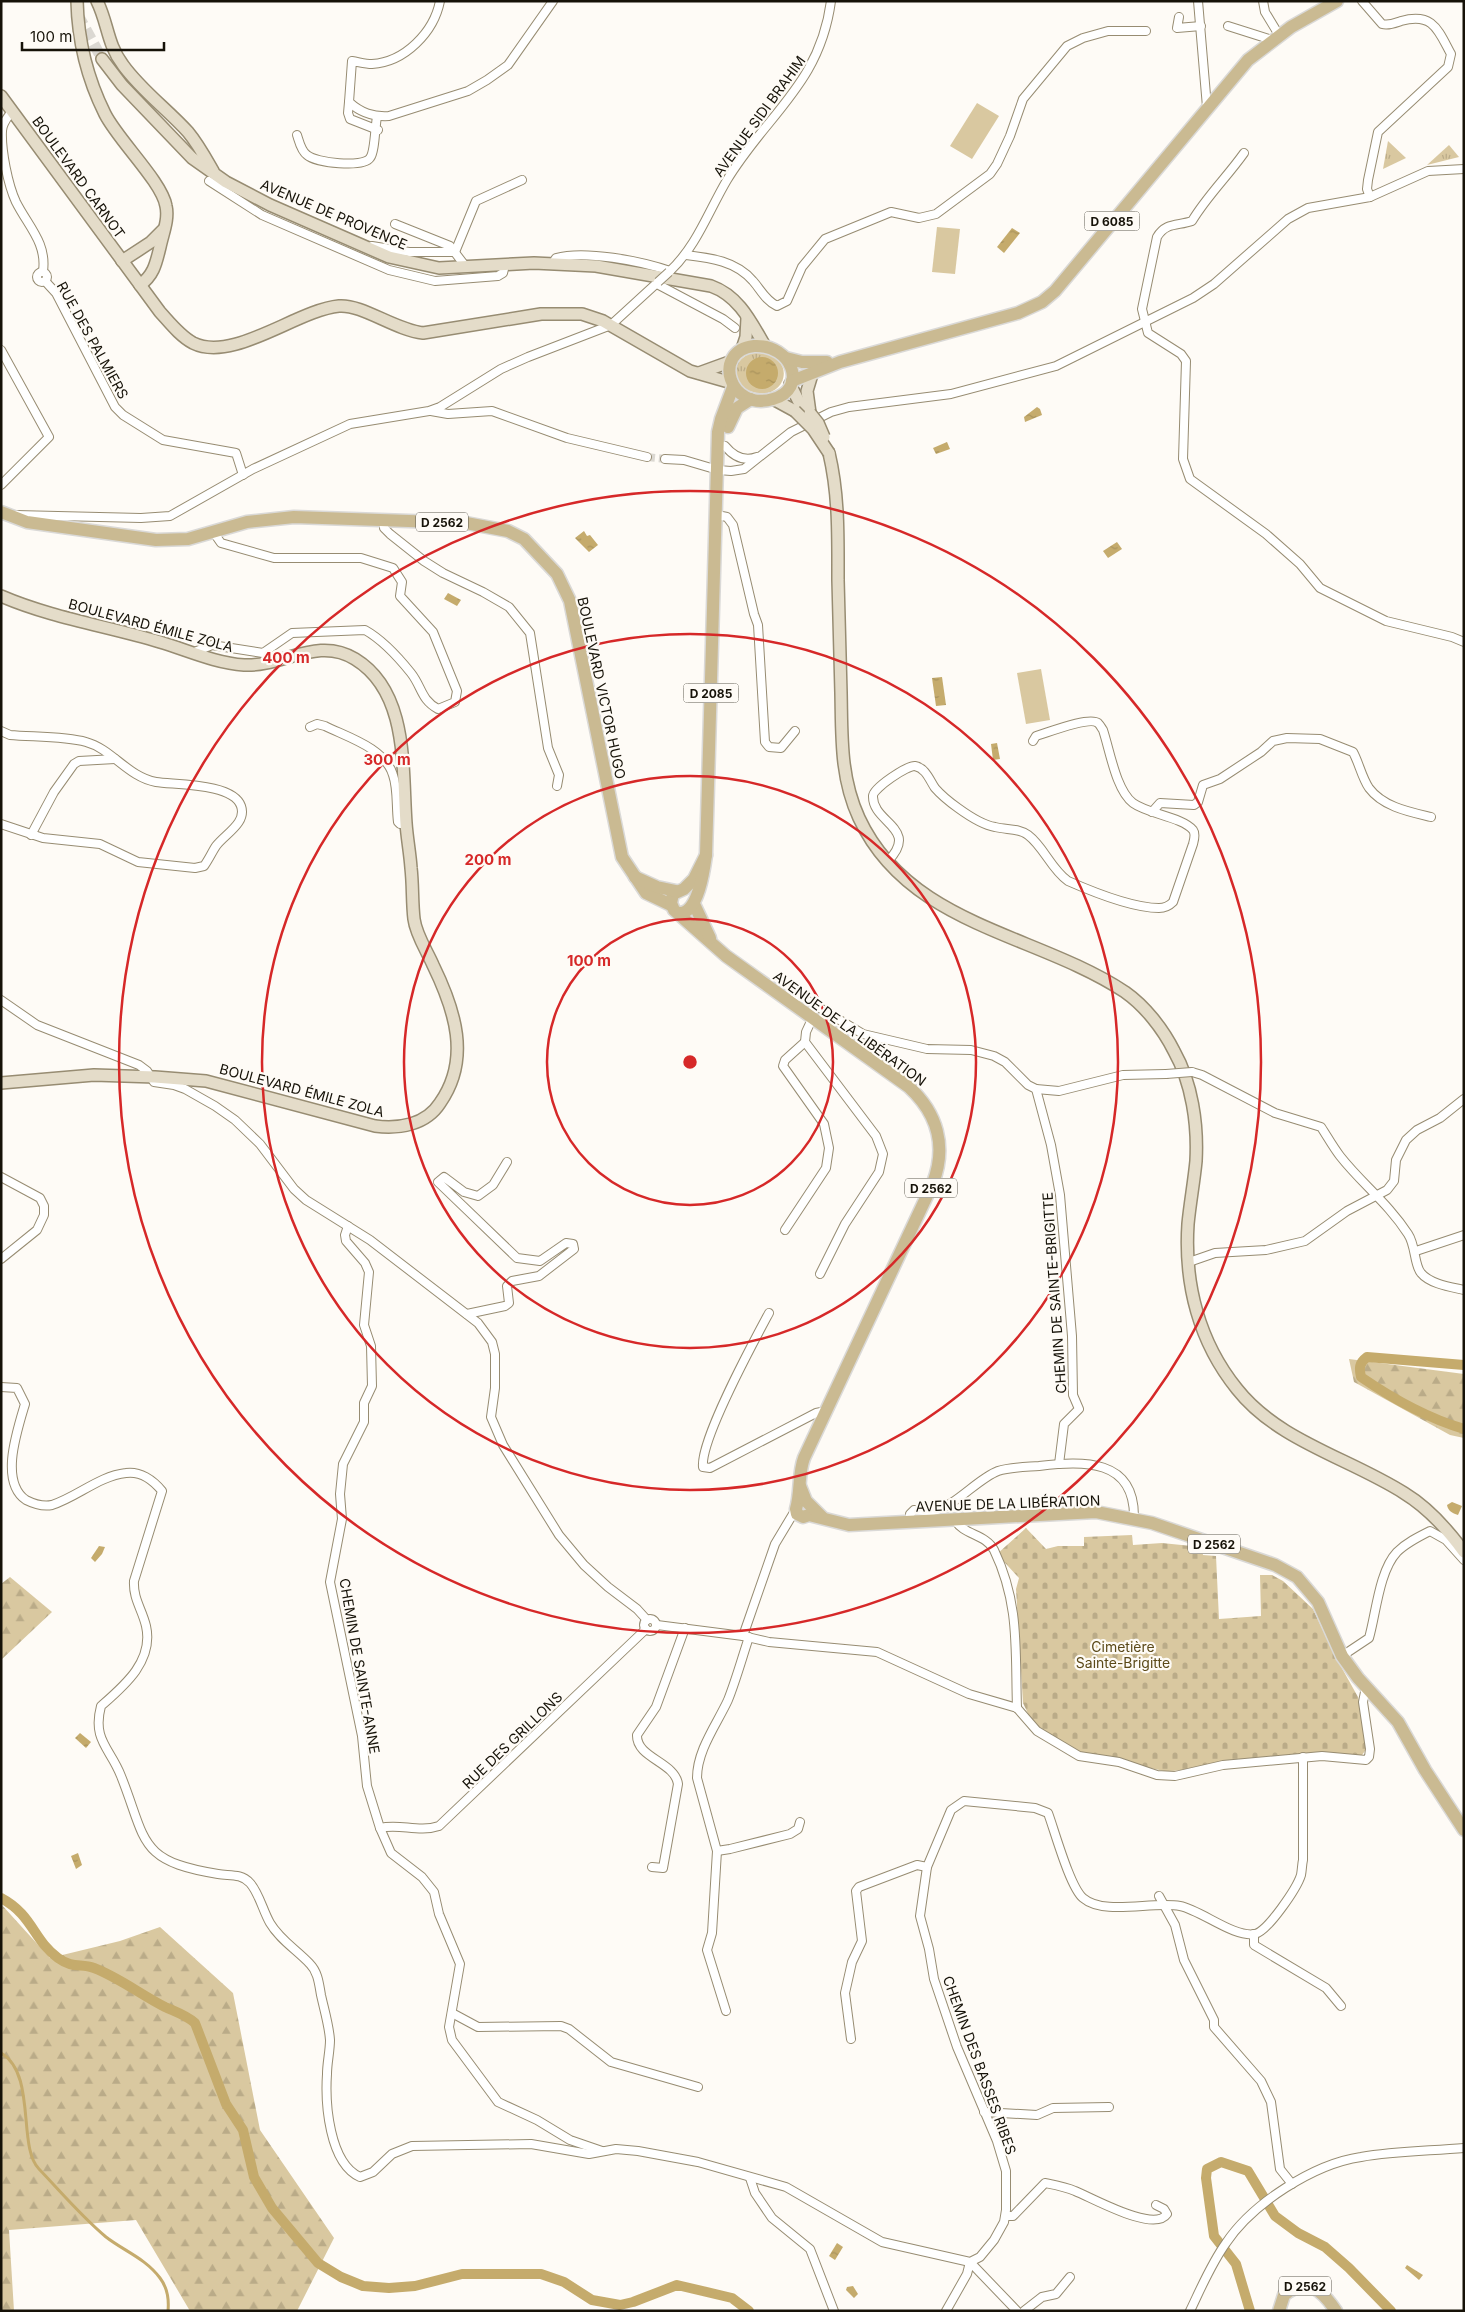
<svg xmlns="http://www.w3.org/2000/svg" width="1465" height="2312" font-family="Inter,sans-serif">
<defs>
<pattern id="grass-tufts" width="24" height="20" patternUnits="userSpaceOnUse" patternTransform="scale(1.25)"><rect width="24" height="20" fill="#d9c8a0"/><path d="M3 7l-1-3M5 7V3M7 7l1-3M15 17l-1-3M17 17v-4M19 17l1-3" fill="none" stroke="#baab88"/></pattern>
<pattern id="forest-firs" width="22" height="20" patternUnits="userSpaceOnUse" patternTransform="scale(1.25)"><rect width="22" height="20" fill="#d9c8a0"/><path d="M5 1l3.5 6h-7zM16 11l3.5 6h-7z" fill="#baab88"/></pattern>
<pattern id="cemetery-stones" width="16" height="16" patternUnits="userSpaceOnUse" patternTransform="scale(1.25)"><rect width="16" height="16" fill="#d9c8a0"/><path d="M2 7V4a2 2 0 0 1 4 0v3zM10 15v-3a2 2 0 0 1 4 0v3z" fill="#baab88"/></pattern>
<pattern id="water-ripples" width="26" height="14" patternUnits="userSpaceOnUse" patternTransform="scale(1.25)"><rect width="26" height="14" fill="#c5ab6c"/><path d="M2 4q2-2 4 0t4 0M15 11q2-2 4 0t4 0" fill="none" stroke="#a8925c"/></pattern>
</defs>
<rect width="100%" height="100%" fill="#fefbf6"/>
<g fill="url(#grass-tufts)">
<polygon points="1388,141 1406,158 1383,169"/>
<polygon points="1449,145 1459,157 1427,165"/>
<path d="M750 353C804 349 787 412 743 388 733 373 733 362 750 353Z"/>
</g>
<g fill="url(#forest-firs)">
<polygon points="1349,1359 1464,1374 1464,1438 1450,1435 1354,1382"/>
<polygon points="10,1577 52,1612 1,1660 1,1584"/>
<polygon points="1,1904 50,1958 120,1941 160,1927 233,1993 260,2130 334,2238 297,2311 190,2311 136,2220 9,2230 14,2311 1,2311"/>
</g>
<path fill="url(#cemetery-stones)" d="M1026 1528 1046 1549 1058 1546H1084V1537L1132 1535 1133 1545 1162 1543 1201 1547 1203 1555 1216 1556 1219 1619 1261 1616 1260 1575H1272L1283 1581 1313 1609 1334 1654 1358 1697 1364 1723 1367 1748 1362 1755 1357 1757C1312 1755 1268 1755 1224 1761 1203 1764 1185 1772 1164 1771L1081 1753 1036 1727 1031 1720 1023 1703 1016 1589 1019 1578 997 1554Z"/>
<g fill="#d9c8a0">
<polygon points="977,103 999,116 972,159 950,146"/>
<polygon points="937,227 960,229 955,274 932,272"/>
<polygon points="1041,669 1050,720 1026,724 1017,673"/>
</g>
<g fill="url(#water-ripples)">
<polygon points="1012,228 1020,233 1004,253 997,247"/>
<circle cx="762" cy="373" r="16"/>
<polygon points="1037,407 1040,409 1042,415 1025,422 1024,417"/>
<polygon points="947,442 950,449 936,454 933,448"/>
<polygon points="584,531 587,536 590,535 598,545 589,552 575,538"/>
<polygon points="1117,542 1122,549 1108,558 1103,551"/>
<polygon points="448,593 461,600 457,606 444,599"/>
<polygon points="942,677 946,705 936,706 932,678"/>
<polygon points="997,743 1000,759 993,760 991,744"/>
<path d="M1452 1502 1462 1506 1458 1515C1452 1513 1448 1511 1447 1505Z"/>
<polygon points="99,1546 105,1547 102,1554 95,1562 91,1558"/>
<polygon points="80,1733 91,1742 86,1748 75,1738"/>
<polygon points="78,1853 82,1865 76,1869 71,1856"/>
<polygon points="837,2243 843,2247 835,2260 829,2256"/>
<polygon points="1407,2265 1423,2275 1419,2280 1405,2268"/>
<polygon points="853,2286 858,2294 854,2298 846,2290 847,2287"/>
</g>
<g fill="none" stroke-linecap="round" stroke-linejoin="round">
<path stroke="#c5ab6c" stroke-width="3" d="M1 2053C37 2074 17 2147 39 2169 61 2192 81 2216 106 2237 124 2251 145 2258 160 2278 167 2287 169 2300 168 2311"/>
<g stroke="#c5ab6c" stroke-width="10">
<path d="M1464 1365 1367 1357C1359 1363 1359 1368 1361 1377 1393 1399 1427 1418 1464 1429"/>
<path d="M1 1898C33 1915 33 1940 58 1958 73 1969 81 1963 94 1968 120 1978 141 1995 165 2007 176 2012 186 2015 195 2023L226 2104 243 2130 254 2177 272 2208 318 2263 341 2277 363 2286 389 2288 415 2286 462 2274H541L564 2282 592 2300 620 2305 633 2302 677 2285 732 2298 749 2311"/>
<polyline points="1250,2311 1236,2264 1214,2236 1206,2178 1207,2169 1221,2162 1248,2171 1275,2216 1298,2233 1325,2247 1349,2268 1391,2311"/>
</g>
<polyline stroke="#dbd8d2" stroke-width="8" stroke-dasharray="8 4" stroke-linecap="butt" points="647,457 665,459"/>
<polyline stroke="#dbd8d2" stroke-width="11" stroke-dasharray="11 5.5" stroke-linecap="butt" points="78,15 102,59"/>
<g stroke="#978c72" stroke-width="10">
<g id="street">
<path d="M440 1C434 32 405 62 372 64 365 64 359 62 352 61L349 102C361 113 373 117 389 116L468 91 487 80 508 65 553 1"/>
<polyline points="1198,1 1207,107"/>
<polyline points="1263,1 1265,12 1279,35"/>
<path d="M1362 1 1382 24C1389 26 1395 23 1401 21 1433 12 1438 30 1451 54L1448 67 1378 132 1368 180 1367 189 1370 197"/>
<polyline points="1179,17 1177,28 1201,26"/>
<polyline points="1228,26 1272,40"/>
<polyline points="349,102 348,113 350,119 378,130"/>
<path d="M12 111C8 117 2 123 2 131 1 150 8 185 16 202 28 226 47 243 43 271"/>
<path d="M297 135C299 141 301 151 307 155 316 163 363 168 370 158 375 152 375 126 377 117"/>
<path d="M1244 153C1227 177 1207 196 1192 221 1178 226 1166 222 1157 237L1142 309 1148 333 1181 354 1186 361 1183 459 1190 479 1266 534 1300 564 1320 588 1386 621 1452 637 1464 642"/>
<polyline points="209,181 262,215 389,270 435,281 498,276 503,273 505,265"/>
<polyline points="395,224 450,246 466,267"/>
<polyline points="372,246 409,252 455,252"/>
<polyline points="455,252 476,201 522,180"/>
<path d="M686 255C711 258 736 261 753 281 761 290 765 300 777 306L787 301 802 267 825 239 891 212 919 218 936 214 990 174 997 164 1010 136 1023 99 1067 46 1083 38 1108 31H1146"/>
<path d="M552 264 556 258C585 250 641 261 670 271"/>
<circle cx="42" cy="277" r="5"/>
<path d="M669 272C697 246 708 212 727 180 767 114 820 84 831 1"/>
<polyline points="45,281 56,293 115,407 123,415 163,440 236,453 243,475"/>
<polyline points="657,284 723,319 735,328"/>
<polyline points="1,350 49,437 1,485"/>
<polyline points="431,411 448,414 492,411 567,438 647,457"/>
<path d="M725 446C734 457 744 462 757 457"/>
<polyline points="665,459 684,460 718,470 731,471 744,469 791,432 831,412 849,407 951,394 1056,366 1193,298 1214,284 1288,219 1308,208 1370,197 1428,171 1464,169"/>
<polyline points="16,515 141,518 170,516 253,469 350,424 429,411 440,407 501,369 528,357 611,325 658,282"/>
<polyline points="717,515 727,517 733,525 754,614 758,625 765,742 769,747 781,748 795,731"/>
<polyline points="384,520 384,528 390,534 424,561 443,573 483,592 509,607 530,633 548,748 559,775 557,786"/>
<path d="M192 653 212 645 263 653 292 633 365 630C381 639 399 658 411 673 422 687 421 700 438 709L455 702 457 691 433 632 400 596 402 582 393 568 361 558H274L221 543 214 533"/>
<path d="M310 727 317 724 325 726C347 737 385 748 393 775 398 789 396 807 398 822L400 824H406"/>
<path d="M1 731 10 735C33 737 65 736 86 742 112 749 128 777 156 782 175 785 233 783 241 806 247 823 225 834 216 846 212 852 209 859 204 866L195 868 138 862 100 844 43 838 1 824"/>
<path d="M1152 812 1160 803 1194 805 1198 802 1203 785 1220 779 1261 752 1273 741 1287 738 1320 739 1353 752C1359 763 1362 778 1369 788 1383 807 1410 812 1431 817"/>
<polyline points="31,835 54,792 74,764 79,761 115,759"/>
<path d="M888 861C920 828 872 823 873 796 873 788 908 765 915 766 926 768 930 781 935 788 941 795 951 803 958 808 969 816 983 825 995 827 1007 830 1019 828 1028 835 1044 847 1051 869 1068 881 1093 892 1132 908 1159 908 1165 908 1169 906 1173 902L1193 844C1194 840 1196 834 1193 830 1182 817 1148 814 1133 803 1116 790 1110 751 1103 730 1101 727 1100 725 1098 723 1089 716 1047 733 1036 736L1033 741"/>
<polyline points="1,1000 37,1025 139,1065 147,1071 154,1082 174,1085 185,1089 215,1106 235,1120 260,1144 294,1189 306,1200 370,1240 478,1323 492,1342 495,1354 495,1388 491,1417 503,1445 559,1535 584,1565 608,1587 637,1609 647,1620"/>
<polyline points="789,1000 800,996 863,1034 927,1049 971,1050 994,1056 1005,1062 1028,1085 1036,1089 1051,1145 1060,1195 1072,1336 1073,1395 1079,1409 1064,1424 1059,1464"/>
<polyline points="813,1017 806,1032 805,1042 876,1136 883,1154 879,1172 845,1224 820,1274"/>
<path d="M1192 1072 1202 1075 1275 1113 1321 1127C1327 1136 1333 1147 1340 1156 1362 1184 1388 1203 1408 1234 1416 1246 1414 1265 1421 1273 1430 1284 1451 1287 1464 1290"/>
<polyline points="1036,1089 1059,1091 1123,1075 1166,1074"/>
<polyline points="1,1177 40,1198 44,1206 44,1215 37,1230 1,1259"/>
<polyline points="348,1226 345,1235 346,1241 365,1263 369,1272 364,1325 371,1346 372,1386 364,1403 364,1422 343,1464 340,1494 342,1519 330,1582 362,1736 367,1786 380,1828 391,1853 422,1877 434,1892 439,1914 460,1964 449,2027 452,2040 498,2102 537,2120 570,2140 602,2151"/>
<polyline points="785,1230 826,1168 829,1148 824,1124 783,1066 785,1060 805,1042"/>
<polyline points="1416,1251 1464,1235"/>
<polyline points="1189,1262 1215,1253 1266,1250 1305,1241 1347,1211 1387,1190 1394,1181 1396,1160 1406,1140 1417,1130 1440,1118 1464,1099"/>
<path d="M769 1313C754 1341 700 1440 703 1467L710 1468 816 1413 826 1411"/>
<polyline points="467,1314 505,1306 509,1303 507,1286 512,1281 539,1276 574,1249 573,1244 566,1243 540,1261 517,1258 438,1182 444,1177 464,1192 478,1196 493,1185 507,1162"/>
<path d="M1 1387 17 1388 25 1404C16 1434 0 1482 26 1500 34 1504 43 1507 52 1505 77 1497 99 1476 126 1473 140 1471 153 1480 162 1491L134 1581C133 1599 142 1609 146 1626 154 1661 124 1686 101 1706 92 1740 110 1748 121 1776 147 1841 137 1861 218 1874 229 1876 241 1873 250 1883 259 1893 263 1911 270 1923 280 1940 297 1950 310 1964 318 1972 319 1984 321 1995 324 2009 329 2025 330 2040 330 2051 327 2063 327 2074 325 2103 329 2163 360 2177L373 2172 392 2154 412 2146 531 2144 589 2154 616 2149 638 2151 698 2162 786 2187 882 2242 970 2262 980 2257 994 2240 1004 2222 1006 2210V2171L997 2141 957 2047 934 1979 929 1949 920 1916 927 1867 951 1810 964 1801 1035 1808 1048 1813C1055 1832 1070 1887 1083 1898 1104 1916 1152 1901 1180 1906 1201 1910 1234 1938 1255 1934 1268 1931 1297 1888 1301 1875 1302 1870 1302 1864 1303 1860V1757"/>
<path d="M955 1520C963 1535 986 1534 994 1550 1020 1604 1015 1650 1017 1708"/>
<path d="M910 1522V1514L914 1510C920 1511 927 1511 933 1511 955 1507 977 1479 998 1471 1010 1467 1026 1467 1039 1466 1083 1461 1135 1458 1134 1518"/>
<circle cx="650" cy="1625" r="6"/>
<polyline points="657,1625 743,1636 769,1642 877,1652 969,1694 1017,1708"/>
<polyline points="743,1636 775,1544 796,1509"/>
<path d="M1342 1656 1369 1638C1376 1614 1379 1571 1397 1552 1406 1543 1418 1537 1430 1531L1446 1540 1464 1560"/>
<polyline points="1017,1708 1037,1731 1079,1756 1119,1762 1157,1775 1175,1776 1223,1765 1322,1756 1366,1760 1369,1757 1370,1749 1363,1702 1366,1687"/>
<path d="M380 1828C400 1823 418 1833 439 1826L646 1629"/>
<polyline points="717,1851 730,1849 790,1834 798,1829 800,1822"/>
<path d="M652 1867 663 1868 678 1784C675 1762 636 1758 637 1735L656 1707 685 1628"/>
<polyline points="1159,1896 1175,1925 1184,1960 1214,2020 1214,2027 1261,2081 1271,2102 1280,2169 1292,2184"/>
<polyline points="1254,1934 1254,1945 1326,1988 1341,2006"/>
<path d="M726 2011 707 1950 712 1933 717 1851 697 1778C697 1750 717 1724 728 1700 736 1680 742 1658 749 1637"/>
<polyline points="452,2013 478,2027 561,2026 569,2029 611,2062 698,2087"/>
<polyline points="851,2039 845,1993 852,1962 862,1941 856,1891 859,1887 917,1865 927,1867"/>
<polyline points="984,2112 1037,2115 1053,2108 1109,2107"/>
<polyline points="750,2178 755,2193 772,2218 810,2249 834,2311"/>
<path d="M1006 2216H1013L1045 2183C1055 2185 1066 2187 1075 2191 1093 2198 1154 2233 1167 2214L1164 2209 1156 2205"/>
<polyline points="946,2311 967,2274 970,2262 1017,2311"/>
<polyline points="1024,2311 1042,2297 1056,2294 1070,2277"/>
<path d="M1190 2311C1201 2288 1211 2264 1226 2243 1252 2204 1313 2164 1361 2157 1395 2151 1430 2151 1464 2148"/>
</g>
</g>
<g stroke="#978c72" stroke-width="14">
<g id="secondary">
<path d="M77 1C78 42 87 78 105 114 118 140 162 182 166 206 169 219 163 233 160 247 156 263 154 275 140 285"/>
<path d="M97 1C108 23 107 44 123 65 141 90 167 109 188 132 198 144 205 157 213 171"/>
<path d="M102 59 122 85 192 158 226 182 270 205 389 257 439 268 534 263 596 266 711 286C739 296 751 322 765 346"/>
<path d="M1 96 160 312C170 323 180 336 193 343 233 363 297 310 339 306 362 304 395 330 423 333L541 314H582L603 321 690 371 732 383"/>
<polyline points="122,261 151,242 163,230"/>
<polyline points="742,349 746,337 747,318"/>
<polyline points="699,373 732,361"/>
<polyline points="790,384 800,404 810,413"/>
<polyline points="773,399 795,411"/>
<polyline points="810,413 807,391 813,371"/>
<path d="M829 453C839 495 838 537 838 580 839 617 840 655 841 693 842 736 840 777 859 818 909 926 1036 933 1125 992 1145 1006 1163 1029 1174 1051 1192 1083 1198 1124 1196 1161 1194 1182 1190 1203 1188 1224 1184 1284 1199 1342 1237 1389 1278 1441 1349 1458 1404 1493 1427 1507 1448 1530 1464 1552"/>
<path d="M1 596C52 618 107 626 160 642 187 650 215 663 244 665 282 667 318 636 355 659 409 692 402 769 406 823 407 838 410 853 411 868 413 885 412 902 414 919 416 935 427 951 433 965 455 1010 471 1059 440 1103 426 1125 399 1129 375 1126L206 1081 155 1077 94 1075 1 1083"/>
</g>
</g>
<g stroke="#dad9d7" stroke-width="15">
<g id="primary">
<path d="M754 346C792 344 809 389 773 399 729 412 711 351 754 346Z"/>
<polyline points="786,358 802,362 827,362"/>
<polyline points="792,381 840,362 1018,313 1042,302 1055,291 1248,60 1291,27 1337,1"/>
<polyline points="728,427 737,408 751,399"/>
<polyline points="1,512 27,522 156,540 188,539 247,522 294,517 466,523 508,531 524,539 557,574 570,601 622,857 646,893 671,905"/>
<path d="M706 855 694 879 684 889 673 894 671 903 674 910 726 956 909 1087C937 1113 947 1146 933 1183L804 1458C798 1474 801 1492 796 1509L797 1514 803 1517 809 1515 849 1525 1096 1512 1152 1523 1275 1565 1297 1577 1318 1602 1342 1656 1358 1678 1398 1722 1425 1770 1464 1830"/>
<polyline points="635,877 657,887 676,891"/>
<polyline points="694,904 710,938"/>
<path d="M680 913C698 913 704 870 706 855L718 432 721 419 733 387"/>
<polyline points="800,1486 806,1501 822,1517"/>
<path d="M1279 2311 1284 2295C1307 2276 1322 2290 1336 2311"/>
</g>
</g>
<use href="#street" stroke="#fff" stroke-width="8"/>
<use href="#secondary" stroke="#e4dcc9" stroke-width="11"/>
<use href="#primary" stroke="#caba92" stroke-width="12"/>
<g stroke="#978c72" stroke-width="10" stroke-linecap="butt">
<g id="street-bridge">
<polyline points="658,282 669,272"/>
<polyline points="1166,1074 1192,1072"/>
</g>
</g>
<g stroke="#978c72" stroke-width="14" stroke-linecap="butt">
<g id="secondary-bridge">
<polyline points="795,411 813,429 829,453"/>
<polyline points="810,413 818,423 824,437"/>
</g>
</g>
<use href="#street-bridge" stroke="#fff" stroke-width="8"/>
<use href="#secondary-bridge" stroke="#e4dcc9" stroke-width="11"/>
</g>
<g fill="none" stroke="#d62828" stroke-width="2.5">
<circle cx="690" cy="1062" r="143"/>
<circle cx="690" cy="1062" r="286"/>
<circle cx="690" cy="1062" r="428"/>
<circle cx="690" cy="1062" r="571"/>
</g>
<g text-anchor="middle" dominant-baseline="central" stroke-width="4.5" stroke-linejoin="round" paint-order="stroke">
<g fill="#fefbf6" stroke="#5c584f" stroke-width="1">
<rect x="1084.5" y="211.5" width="55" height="19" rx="4"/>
<rect x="416" y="512.5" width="52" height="19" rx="4"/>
<rect x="683.5" y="683.5" width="55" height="19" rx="4"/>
<rect x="905" y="1178.5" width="52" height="19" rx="4"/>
<rect x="1188" y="1534.5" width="52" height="19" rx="4"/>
<rect x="1279" y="2276.5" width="52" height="19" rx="4"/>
</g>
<g font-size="12" font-weight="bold" fill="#161208">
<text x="1112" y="221">D 6085</text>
<text x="442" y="522">D 2562</text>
<text x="711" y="693">D 2085</text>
<text x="931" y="1188">D 2562</text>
<text x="1214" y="1544">D 2562</text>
<text x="1305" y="2286">D 2562</text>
</g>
<g font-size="14" fill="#161208" stroke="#fefbf6">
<text transform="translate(759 116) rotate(-54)">AVENUE SIDI BRAHIM</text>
<text transform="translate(79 177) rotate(54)">BOULEVARD CARNOT</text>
<text transform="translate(334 214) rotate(23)">AVENUE DE PROVENCE</text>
<text transform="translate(93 340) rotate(61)">RUE DES PALMIERS</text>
<text transform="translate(151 625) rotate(15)">BOULEVARD ÉMILE ZOLA</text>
<text transform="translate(602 688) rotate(78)">BOULEVARD VICTOR HUGO</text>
<text transform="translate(850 1028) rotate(36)">AVENUE DE LA LIBÉRATION</text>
<text transform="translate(302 1090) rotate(15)">BOULEVARD ÉMILE ZOLA</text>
<text transform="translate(1054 1293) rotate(-94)">CHEMIN DE SAINTE-BRIGITTE</text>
<text transform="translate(1008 1503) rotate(-2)">AVENUE DE LA LIBÉRATION</text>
<text transform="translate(360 1666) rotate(80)">CHEMIN DE SAINTE-ANNE</text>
<text transform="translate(512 1740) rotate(-44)">RUE DES GRILLONS</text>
<text transform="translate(980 2065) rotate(70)">CHEMIN DES BASSES RIBES</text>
</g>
<g font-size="14" fill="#5b4918" stroke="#fefbf6">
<text x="1123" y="1646">Cimetière<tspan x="1123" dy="16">Sainte-Brigitte</tspan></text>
</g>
</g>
<circle cx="690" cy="1062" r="8" fill="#d62828" stroke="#fefbf6" stroke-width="2.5"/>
<g font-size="15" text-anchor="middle" font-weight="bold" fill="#d62828" stroke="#fefbf6" stroke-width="4.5" stroke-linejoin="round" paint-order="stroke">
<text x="286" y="663">400 m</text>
<text x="387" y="765">300 m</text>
<text x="488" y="865">200 m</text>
<text x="589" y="966">100 m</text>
</g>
<rect width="1465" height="2312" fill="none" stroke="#161208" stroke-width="5"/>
<path d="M22 42v8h142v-8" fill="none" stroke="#161208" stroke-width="2.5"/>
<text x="30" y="42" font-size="15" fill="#161208" stroke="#fefbf6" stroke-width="4" paint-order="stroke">100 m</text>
</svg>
